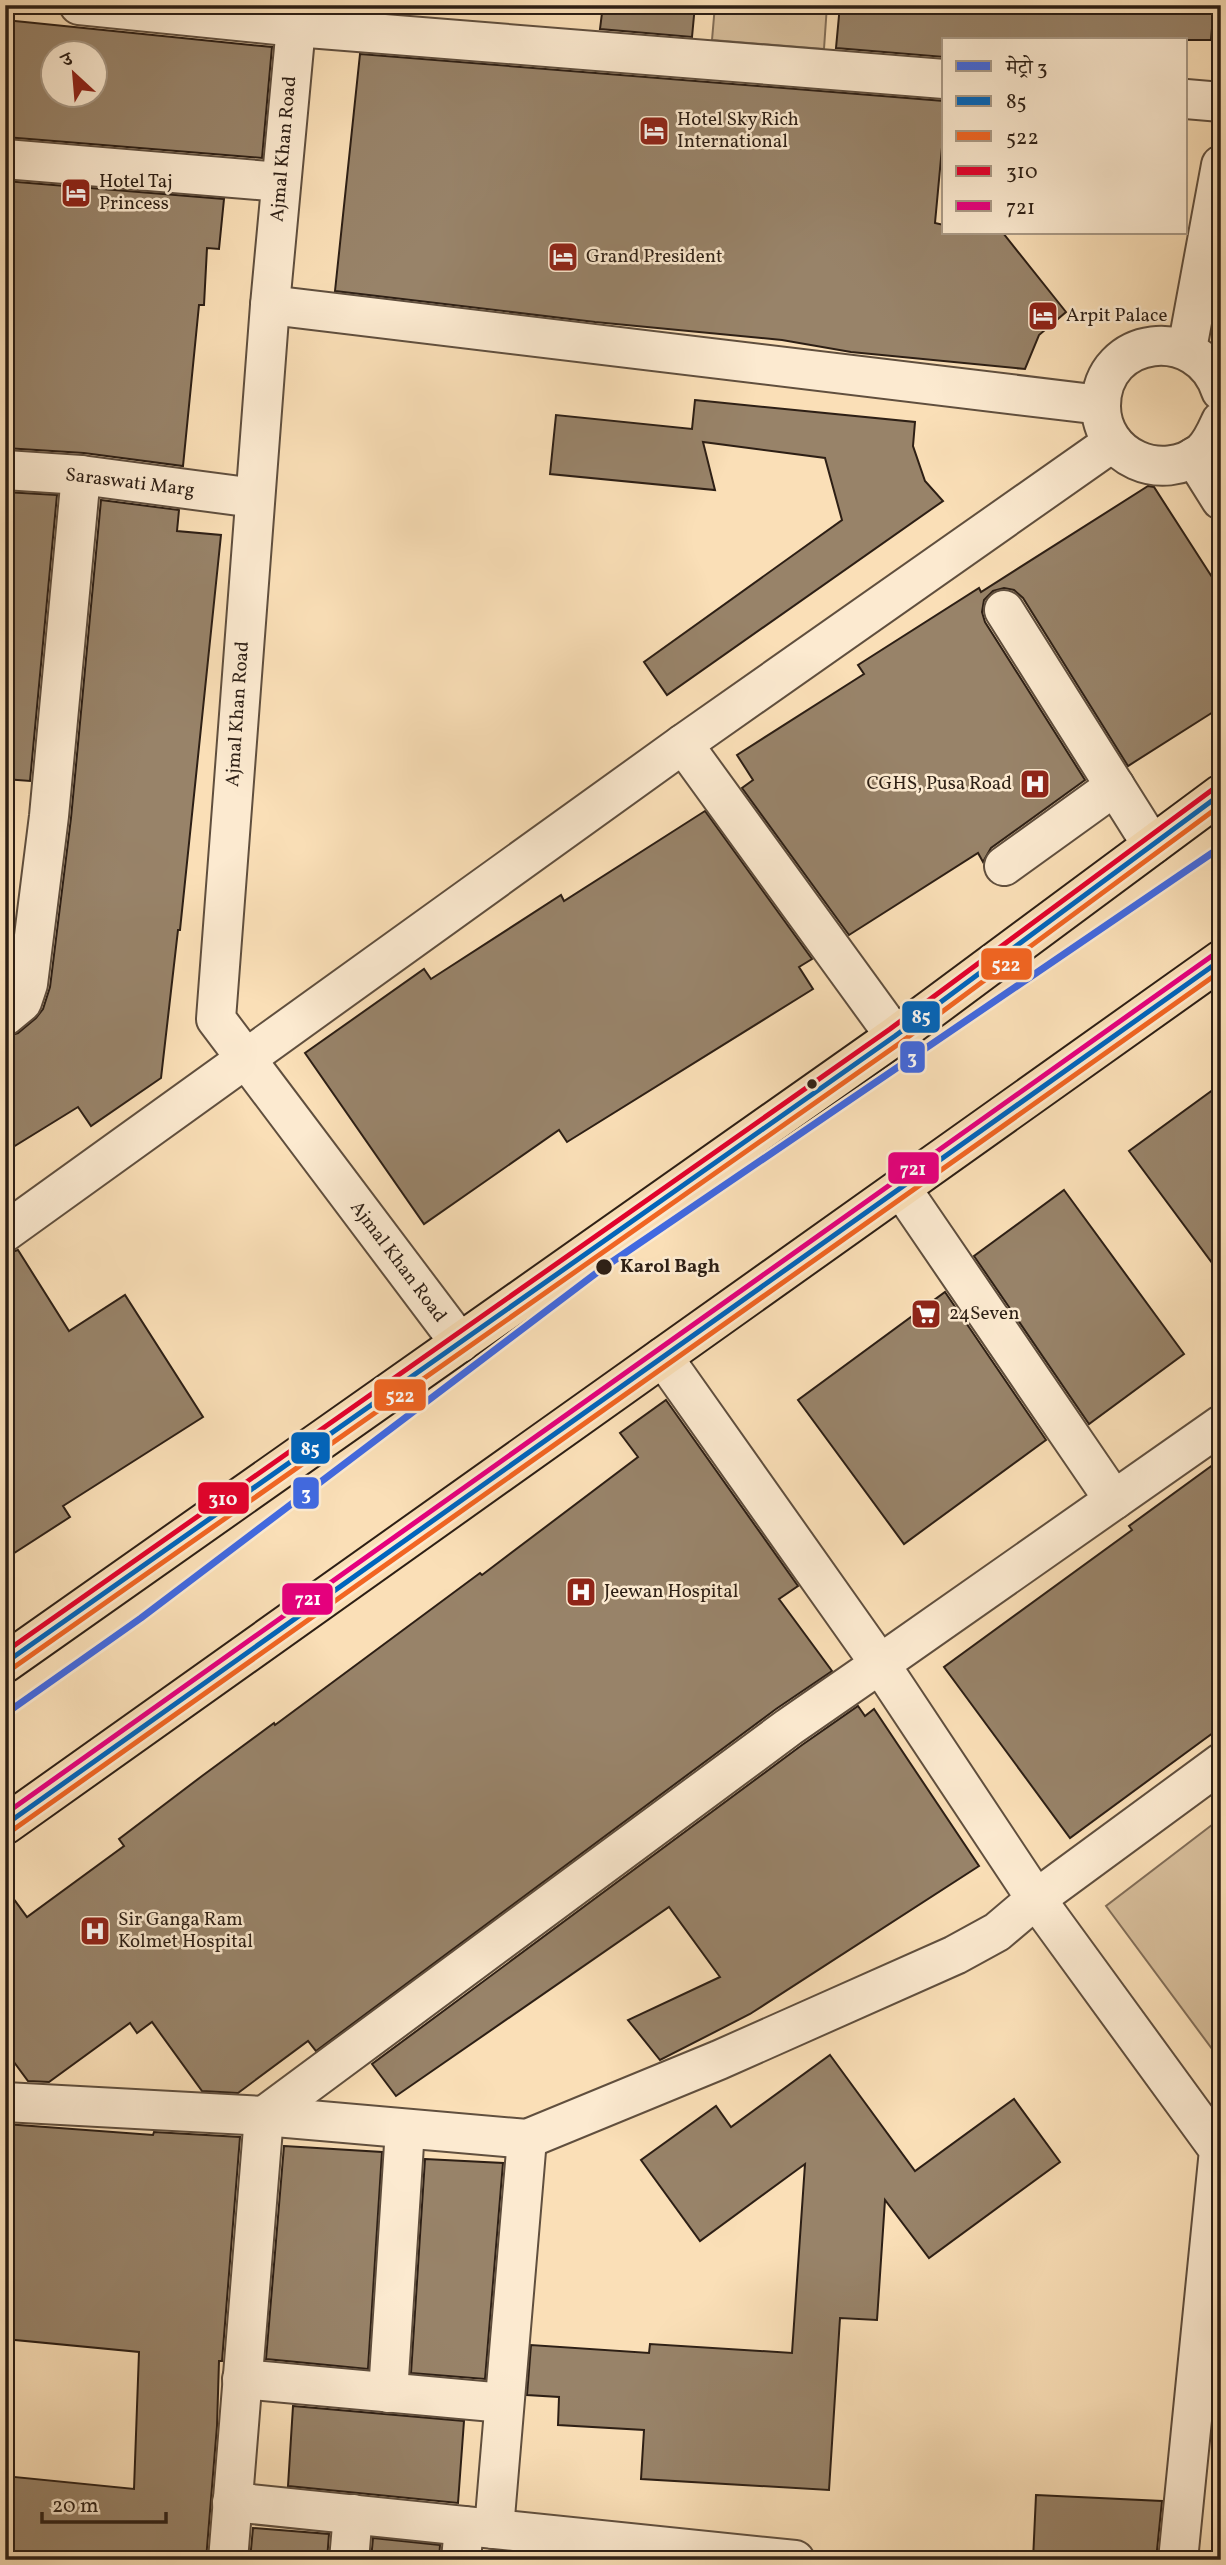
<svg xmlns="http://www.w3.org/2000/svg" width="1226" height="2565" font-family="Vollkorn,'Noto Serif Devanagari',serif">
<rect width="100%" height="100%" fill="#fadfb7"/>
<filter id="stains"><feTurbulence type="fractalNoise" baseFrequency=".00286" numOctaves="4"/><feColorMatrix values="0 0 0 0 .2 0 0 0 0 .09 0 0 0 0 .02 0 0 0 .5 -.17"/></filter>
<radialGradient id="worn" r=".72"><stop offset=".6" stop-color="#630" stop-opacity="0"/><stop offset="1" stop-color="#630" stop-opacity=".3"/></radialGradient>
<g fill="#d7be9b" stroke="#826e58" stroke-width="2">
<polygon points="715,5 827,5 824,49 712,40"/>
<polygon points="1221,1818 1221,2061 1106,1906"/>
</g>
<g fill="#988369" stroke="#2d1f15" stroke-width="2" fill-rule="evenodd">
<polygon points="603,5 695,5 692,37 600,29"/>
<polygon points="840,5 1214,5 1211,40 944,40 944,57 836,48"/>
<path d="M5 20 272 47 262 158 5 137ZM52 52H94V94H52Z"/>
<polygon points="360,54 944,101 944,126 935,223 944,225 944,233 1003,233 1066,312 1039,335 1025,369 851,352 782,340 595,322 335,291"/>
<polygon points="5,181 224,199 219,249 207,248 204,305 199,305 183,466 84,453 5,448"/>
<polygon points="695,400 915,422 913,446 925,481 943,501 667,695 644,662 842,520 825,458 703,442 715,490 550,474 556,415 692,429"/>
<polygon points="1148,486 1154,487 1221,591 1221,707 1128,766 1023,598 1014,590 1004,588 993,591 984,600 982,612 985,622 1085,780 991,848 983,862 978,853 849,935 742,788 753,780 737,755 864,674 858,665 979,588 981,592"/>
<polygon points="5,492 57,495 30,781 5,779"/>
<polygon points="101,500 179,510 177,531 221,535 180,930 178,930 161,1078 91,1126 78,1107 5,1152 5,1037 18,1033 36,1018 43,1009 50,987 71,818"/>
<polygon points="705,811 812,959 799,967 813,989 567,1142 559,1130 424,1224 305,1053 424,969 431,979 561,895 564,901"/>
<polygon points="1221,1084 1221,1275 1129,1151"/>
<polygon points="1064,1190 1184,1354 1089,1424 974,1256"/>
<polygon points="18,1250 69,1331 125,1295 203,1417 63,1506 70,1517 5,1559 5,1254"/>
<polygon points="945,1292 1046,1440 904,1544 798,1400"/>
<polygon points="666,1400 798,1586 779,1599 832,1671 776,1709 316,2051 308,2041 238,2093 202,2091 152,2022 137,2033 130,2023 49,2082 28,2081 5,2050 5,1887 27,1917 124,1846 119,1839 202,1776 274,1723 275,1725 480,1573 482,1575 638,1457 620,1433"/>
<polygon points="1221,1459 1221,1727 1070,1838 944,1667 1132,1530 1129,1526"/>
<polygon points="858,1706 865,1716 874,1709 979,1866 750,2014 660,2060 628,2020 720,1977 669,1907 396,2096 372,2064 802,1745"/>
<polygon points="830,2055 915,2171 1014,2099 1060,2162 929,2258 885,2200 877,2320 840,2318 829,2490 641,2479 644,2430 558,2425 559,2397 527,2395 531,2345 649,2353 650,2344 792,2353 805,2164 700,2241 641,2160 716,2106 731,2127"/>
<polygon points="5,2124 153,2135 154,2132 240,2137 222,2361 219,2361 217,2426 206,2560 5,2560 5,2476 134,2489 139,2352 5,2339"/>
<polygon points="284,2146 382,2152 368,2369 266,2359"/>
<polygon points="425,2159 503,2163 485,2379 411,2373"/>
<polygon points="293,2406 464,2421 458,2503 288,2486"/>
<polygon points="1036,2495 1162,2501 1156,2560 1033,2560"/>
<polygon points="253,2528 329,2534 327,2560 250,2560"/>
<polygon points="373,2538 440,2545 439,2560 371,2560"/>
</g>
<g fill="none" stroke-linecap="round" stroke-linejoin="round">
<g stroke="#604f3e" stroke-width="42">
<g id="minor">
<polyline points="79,5 296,27 944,79"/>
<polyline points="298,5 270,305 216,1019 460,1343"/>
<polyline points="1186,99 1221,102"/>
<polyline points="5,159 281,182"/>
<polyline points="270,305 1101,405"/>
<polyline points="1187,349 1221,165"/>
<path d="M1221 391C1199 323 1101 335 1101 406 1101 457 1162 484 1202 452 1211 444 1216 432 1221 421"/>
<polyline points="1194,457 1221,500"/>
<polyline points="5,470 81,475 254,498"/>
<polyline points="1004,610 1152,845"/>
<polyline points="683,744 895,1036"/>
<polyline points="1004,866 1115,786"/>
<polyline points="5,1016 22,1002 28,984 49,816 81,475"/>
<polyline points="901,1188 1114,1500"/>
<polyline points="5,1232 683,744 1113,442"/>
<polyline points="5,2102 264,2116 527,2139 719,2060 955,1955 997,1932 1036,1899 1221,1763"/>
<polyline points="242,2379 504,2403"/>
<polyline points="388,2393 405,2129"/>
<polyline points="232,2502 795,2560"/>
<polyline points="494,2529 527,2139"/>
<polyline points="228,2560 264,2116 789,1727 880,1664 663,1357"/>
<polyline points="349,2560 353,2514"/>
<polyline points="461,2560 464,2526"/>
<polyline points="1178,2560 1219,2150 1036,1899 880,1664 1221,1425"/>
</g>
</g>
<g stroke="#2d1f15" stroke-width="42">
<g id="major">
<polyline points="5,1663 895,1036 1221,794"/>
<polyline points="5,1825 1221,960"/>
</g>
</g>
<use href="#minor" stroke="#fcead0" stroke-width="38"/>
<use href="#major" stroke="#fadfb7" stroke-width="38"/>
<g stroke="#fcead0" stroke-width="10">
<g id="bus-1">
<polyline points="5,1663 895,1036 1221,794"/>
<polyline points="5,1825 1221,960"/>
</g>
</g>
<g stroke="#fcead0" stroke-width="10">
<g id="bus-2">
<polyline points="10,1670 900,1043 1221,805"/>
<polyline points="10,1832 1221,971"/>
</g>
</g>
<g stroke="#fcead0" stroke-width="10">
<polyline id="bus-3" points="5,1652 890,1029 1216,787"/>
</g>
<g stroke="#fcead0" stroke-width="10">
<polyline id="bus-4" points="5,1814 1216,953"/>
</g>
<use href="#bus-1" stroke="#0065bd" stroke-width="5"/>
<use href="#bus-2" stroke="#f26522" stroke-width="5"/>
<use href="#bus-3" stroke="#e4002b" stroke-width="5"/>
<use href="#bus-4" stroke="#e5007d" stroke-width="5"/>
<g stroke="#fcead0" stroke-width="12">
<polyline id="metro-1" points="5,1714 141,1618 603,1268 1221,847"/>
</g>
<use href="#metro-1" stroke="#4169e1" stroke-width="7"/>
</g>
<defs>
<g id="hotel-square" transform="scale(1.575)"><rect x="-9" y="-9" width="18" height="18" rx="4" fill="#8f2418" stroke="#fcead0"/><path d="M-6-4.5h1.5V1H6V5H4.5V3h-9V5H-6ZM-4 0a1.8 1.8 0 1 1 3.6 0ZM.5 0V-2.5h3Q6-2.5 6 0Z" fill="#fff"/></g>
<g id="hospital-square" transform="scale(1.575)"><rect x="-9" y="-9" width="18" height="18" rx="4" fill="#8f2418" stroke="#fcead0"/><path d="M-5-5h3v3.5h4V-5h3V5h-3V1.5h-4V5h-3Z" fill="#fff"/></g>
<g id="supermarket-square" transform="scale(1.575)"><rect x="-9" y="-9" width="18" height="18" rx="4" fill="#8f2418" stroke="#fcead0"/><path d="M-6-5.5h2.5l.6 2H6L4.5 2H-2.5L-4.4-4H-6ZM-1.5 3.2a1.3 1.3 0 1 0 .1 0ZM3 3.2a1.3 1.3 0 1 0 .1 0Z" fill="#fff"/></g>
</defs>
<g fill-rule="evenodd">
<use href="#hotel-square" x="654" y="131"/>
<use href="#hotel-square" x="76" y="193"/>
<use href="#hotel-square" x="563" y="257"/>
<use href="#hotel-square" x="1043" y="316"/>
<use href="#hospital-square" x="1035" y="784"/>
<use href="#supermarket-square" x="926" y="1314"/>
<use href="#hospital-square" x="581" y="1592"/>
<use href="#hospital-square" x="95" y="1931"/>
</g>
<g fill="#2d1f15" stroke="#fcead0" stroke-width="2.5">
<circle cx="812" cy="1084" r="6"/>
<circle cx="604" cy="1267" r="9"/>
</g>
<g text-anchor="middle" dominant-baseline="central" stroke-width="5" stroke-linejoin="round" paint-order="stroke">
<g font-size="19" fill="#2d1f15" stroke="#fcead0" text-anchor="start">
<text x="677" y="120">Hotel Sky Rich<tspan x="677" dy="22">International</tspan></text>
<text x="99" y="182">Hotel Taj<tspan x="99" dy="22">Princess</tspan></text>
<text x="586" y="257">Grand President</text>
<text x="1066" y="316">Arpit Palace</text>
<text x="1012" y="784" text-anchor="end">CGHS, Pusa Road</text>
<text x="949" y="1314">24Seven</text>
<text x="604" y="1592">Jeewan Hospital</text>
<text x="118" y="1920">Sir Ganga Ram<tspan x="118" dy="22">Kolmet Hospital</tspan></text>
</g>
<g font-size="19" fill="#2d1f15" stroke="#fcead0">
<text transform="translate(284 149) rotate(-85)">Ajmal Khan Road</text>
<text transform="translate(130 483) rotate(7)">Saraswati Marg</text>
<text transform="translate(238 714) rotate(-86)">Ajmal Khan Road</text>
<text transform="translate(398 1262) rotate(53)">Ajmal Khan Road</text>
</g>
<g font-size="19" font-weight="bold" fill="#2d1f15" stroke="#fcead0" text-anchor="start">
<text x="620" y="1267">Karol Bagh</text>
</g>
</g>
<g stroke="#fcead0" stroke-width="2.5">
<rect x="980" y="947" width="53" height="34" rx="7" fill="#f26522"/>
<rect x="901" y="1000" width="40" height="34" rx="7" fill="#0065bd"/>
<rect x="899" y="1040" width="27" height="34" rx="7" fill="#4169e1"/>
<rect x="887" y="1151" width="53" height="34" rx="7" fill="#e5007d"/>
<rect x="373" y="1378" width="54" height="34" rx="7" fill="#f26522"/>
<rect x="290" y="1431" width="41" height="34" rx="7" fill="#0065bd"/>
<rect x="292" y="1476" width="28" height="34" rx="7" fill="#4169e1"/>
<rect x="197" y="1481" width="53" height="34" rx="7" fill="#e4002b"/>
<rect x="281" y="1582" width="53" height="34" rx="7" fill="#e5007d"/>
</g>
<g font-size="19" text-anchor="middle" font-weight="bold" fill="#fff">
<text x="1006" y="971">522</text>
<text x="921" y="1023">85</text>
<text x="912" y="1064">3</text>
<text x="913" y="1175">721</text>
<text x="400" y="1402">522</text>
<text x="310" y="1455">85</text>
<text x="306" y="1500">3</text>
<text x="223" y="1505">310</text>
<text x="308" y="1605">721</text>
</g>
<rect width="1226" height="2565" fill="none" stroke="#fadfb7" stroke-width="28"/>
<rect x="7" y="7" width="1212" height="2551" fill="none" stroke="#2d1f15" stroke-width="3.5"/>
<rect x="14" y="14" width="1198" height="2537" fill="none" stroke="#2d1f15" stroke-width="2"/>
<rect x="942" y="38" width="245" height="196" fill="#fcead0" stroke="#a99985" stroke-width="2"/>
<rect x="956" y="61" width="35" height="10" fill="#4169e1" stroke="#a99985" stroke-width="2"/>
<text x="1006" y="74" font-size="21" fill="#2d1f15">मेट्रो 3</text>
<rect x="956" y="96" width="35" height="10" fill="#0065bd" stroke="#a99985" stroke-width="2"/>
<text x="1006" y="108" font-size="21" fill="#2d1f15">85</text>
<rect x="956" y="131" width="35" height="10" fill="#f26522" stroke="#a99985" stroke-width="2"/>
<text x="1006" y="144" font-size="21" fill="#2d1f15">522</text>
<rect x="956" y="166" width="35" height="10" fill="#e4002b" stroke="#a99985" stroke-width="2"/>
<text x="1006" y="178" font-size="21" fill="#2d1f15">310</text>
<rect x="956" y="201" width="35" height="10" fill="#e5007d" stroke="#a99985" stroke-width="2"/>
<text x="1006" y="214" font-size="21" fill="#2d1f15">721</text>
<g transform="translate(74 74) rotate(334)"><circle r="33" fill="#fcead0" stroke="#a99985" stroke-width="2"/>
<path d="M0-5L12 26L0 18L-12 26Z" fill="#8f2418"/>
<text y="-10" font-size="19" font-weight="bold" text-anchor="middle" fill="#2d1f15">उ</text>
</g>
<path d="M42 2512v10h124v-10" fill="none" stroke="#2d1f15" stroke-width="3.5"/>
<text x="52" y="2512" font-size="21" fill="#2d1f15" stroke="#fcead0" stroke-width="5" paint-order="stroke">20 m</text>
<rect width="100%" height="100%" filter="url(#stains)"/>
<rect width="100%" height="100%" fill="url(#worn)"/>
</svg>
